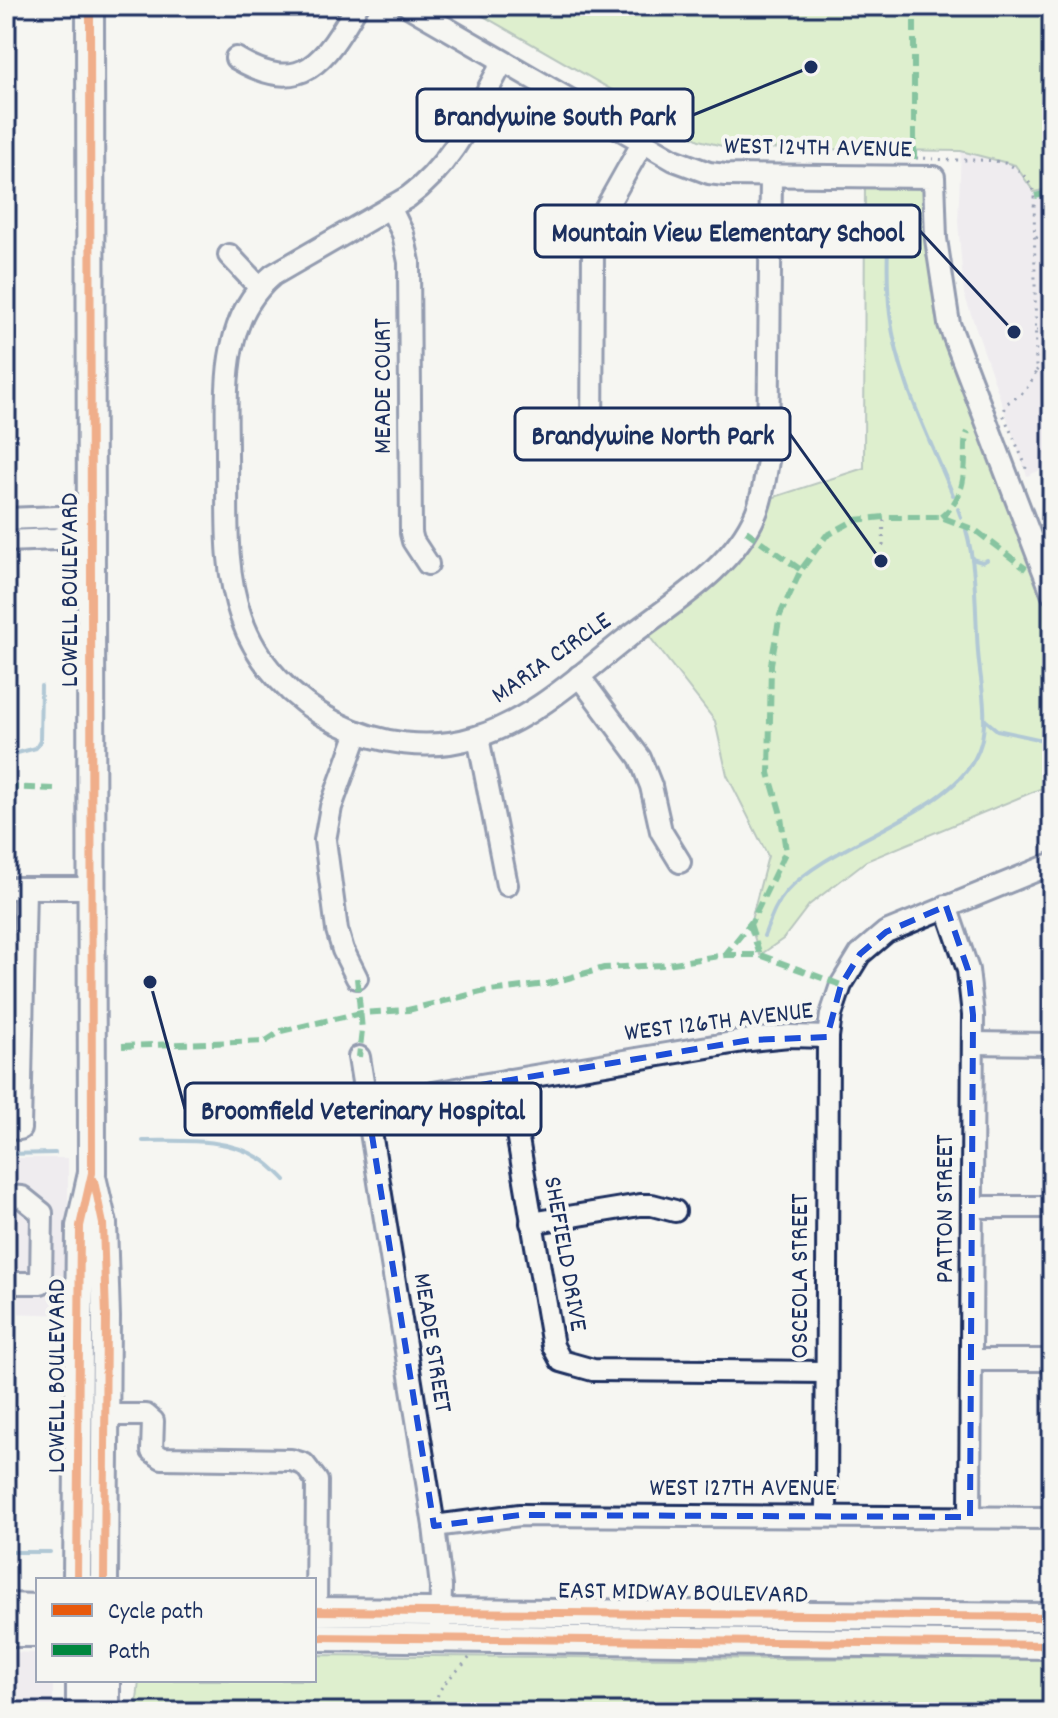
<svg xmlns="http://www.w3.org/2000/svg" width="1058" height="1718" font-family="Dekko,sans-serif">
<rect width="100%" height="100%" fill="#f6f6f2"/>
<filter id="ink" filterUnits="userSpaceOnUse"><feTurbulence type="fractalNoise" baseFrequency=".0125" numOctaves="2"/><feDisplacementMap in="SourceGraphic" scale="16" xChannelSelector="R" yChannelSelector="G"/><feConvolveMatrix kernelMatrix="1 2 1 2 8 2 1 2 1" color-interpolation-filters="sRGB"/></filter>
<g filter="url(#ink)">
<g fill="#e7e1ec">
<polygon points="961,151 1016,165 1034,192 1052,188 1052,465 1027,476 964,294 958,222"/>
<polygon points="6,1158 68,1158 68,1315 6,1313"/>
<polygon points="6,1652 38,1653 38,1680 53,1680 53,1712 6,1712"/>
</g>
<g fill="#c1e7a2" stroke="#6e8b80" stroke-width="2">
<polygon points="466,6 1052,6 1052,188 1034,192 1015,165 961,151 730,148 699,140"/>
<polygon points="865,176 934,177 944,302 1052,593 1052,784 866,861 809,905 783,939 760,955 750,924 768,856 727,775 715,721 642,627 715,570 759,502 864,468"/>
<polygon points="314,1655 790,1659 1052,1657 1052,1712 136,1712 139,1680 314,1680"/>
</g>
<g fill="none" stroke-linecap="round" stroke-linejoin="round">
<g stroke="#5d90b2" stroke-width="4">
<path d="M889 209C888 244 886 280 890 314 897 377 929 437 953 495"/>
<polyline points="958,509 961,517"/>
<polyline points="972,559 982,562 987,560"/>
<polyline points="984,719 997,730 1052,742"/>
<polyline points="6,756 36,748 40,741 41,686"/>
<path d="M764 936C770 921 775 905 786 892 834 838 963 812 981 743 989 714 980 681 978 652 975 611 977 569 966 530"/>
<path d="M143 1141C183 1141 226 1137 261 1159 270 1164 278 1173 285 1180"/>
<polyline points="6,1154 55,1153"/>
<polyline points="6,1552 50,1552"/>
</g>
<g stroke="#1b2f5e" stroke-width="26">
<g id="minor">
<polyline points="408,6 674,160 709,173 725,175 934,177 936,239 949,324 1052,593"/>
<path d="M236 58C303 98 325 60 357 6"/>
<path d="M503 62C476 110 453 164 408 197L273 275C219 320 227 393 227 455 228 509 223 566 241 617 272 709 384 766 476 737 533 720 581 674 627 638 672 603 733 568 756 513 763 497 765 478 768 461L771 176"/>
<polyline points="390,207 403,234 409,262 411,533 413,541 428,564"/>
<polyline points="229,255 259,287"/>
<polyline points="592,446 593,249 602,215 643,142"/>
<polyline points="6,519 58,517 91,529"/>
<polyline points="6,541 56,539 91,529"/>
<polyline points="579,676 640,758 651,786 661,831 680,862"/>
<polyline points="478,737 507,885"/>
<polyline points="6,888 91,888"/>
<polyline points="946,906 968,970 973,1015 970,1517"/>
<polyline points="357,978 343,950 337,930 325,840 331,807 358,732"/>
<polyline points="973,1043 1052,1044"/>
<polyline points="359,1057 434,1526 441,1587 440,1627"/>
<polyline points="508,1080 553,1346 561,1361 593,1370 826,1372"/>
<polyline points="367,1104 750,1040 789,1036 828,1037"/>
<polyline points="6,1128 20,1129 25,888"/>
<polyline points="6,1196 22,1197 42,1213 41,1283 6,1283"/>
<polyline points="972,1207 1052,1207"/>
<polyline points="531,1223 640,1205 652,1205 675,1211"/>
<polyline points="971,1360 1052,1360"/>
<polyline points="106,1415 146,1415 153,1421 152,1451 162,1458 291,1460 304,1464 317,1481 316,1611"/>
<polyline points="826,1516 828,1037 831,1015 841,985 860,954 886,932 1052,864"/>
<polyline points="434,1526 520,1515 1052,1518"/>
</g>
</g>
<g stroke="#1b2f5e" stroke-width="32">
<g id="major">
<polyline points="93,1181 103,1224 106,1317 104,1580"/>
<polyline points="77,1580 80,1226 92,1173 90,6"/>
<polyline points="6,1607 38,1608"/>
<polyline points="314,1611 1052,1617"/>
<polyline points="6,1633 38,1633"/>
<polyline points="314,1637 1052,1645"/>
<polyline points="80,1680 80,1712"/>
<polyline points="106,1680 106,1712"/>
</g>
</g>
<g stroke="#1b2f5e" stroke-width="3" stroke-dasharray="2 6" stroke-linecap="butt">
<path d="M916 158C929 158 941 160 954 160 989 161 1017 154 1034 192L1036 371C1030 387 1022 395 1007 403L1003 414 1026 466 1025 472"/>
<polyline points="1036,237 1052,229"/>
<polyline points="1036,330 1052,330"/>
<polyline points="1036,371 1052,356"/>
<polyline points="883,546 884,517"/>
<path d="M436 1712C433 1685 455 1676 470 1657"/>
<path d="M793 1712C851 1687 921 1707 981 1712"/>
</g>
<use href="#minor" stroke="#f6f6f2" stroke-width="20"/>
<use href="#major" stroke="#f6f6f2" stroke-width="26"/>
<g stroke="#00873e" stroke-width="6" stroke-dasharray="12 6" stroke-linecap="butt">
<polyline points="914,159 914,6"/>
<polyline points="1035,196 1052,192"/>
<path d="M941 517C961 501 964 483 965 458 965 449 964 440 968 432"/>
<polyline points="746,531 801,570"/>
<polyline points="6,787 57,789"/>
<polyline points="750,924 760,955"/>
<polyline points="725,955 760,955 841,985"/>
<polyline points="357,978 362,1030 359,1057"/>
<polyline points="122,1046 266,1041 281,1031 361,1013 408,1010 481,992 547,984 604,968 661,965 725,955 752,921 786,851 780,811 769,773 771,664 780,615 801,570 826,536 855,520 884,517 941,517 975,530 1026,569"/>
</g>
<g stroke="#f6f6f2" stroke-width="13">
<g id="cycleway">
<polyline points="94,1181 103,1224 106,1317 104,1580"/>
<polyline points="77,1580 80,1226 92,1173 90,6"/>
<polyline points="314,1611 1052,1617"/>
<polyline points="314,1637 1052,1645"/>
</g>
</g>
<use href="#cycleway" stroke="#e8590c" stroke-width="8"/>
</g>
</g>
<path d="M0 0H1058V1718H0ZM946 906 968 970 973 1015 970 1517 520 1515 434 1526 367 1104 750 1040 827 1037 841 985 860 954 886 932Z" fill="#f6f6f2" fill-opacity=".55" fill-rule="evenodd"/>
<path fill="none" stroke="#1d4ed8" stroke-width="6" stroke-dasharray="16 10" stroke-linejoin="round" d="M946 906 968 970 973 1015 970 1517 520 1515 434 1526 367 1104 750 1040 827 1037 841 985 860 954 886 932Z"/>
<g text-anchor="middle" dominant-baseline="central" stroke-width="8" stroke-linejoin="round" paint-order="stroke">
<g font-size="26" fill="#1b2f5e" stroke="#f6f6f2">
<text transform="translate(818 149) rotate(1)">WEST 124TH AVENUE</text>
<text transform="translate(384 386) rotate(-90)">MEADE COURT</text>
<text transform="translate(71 590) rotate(-90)">LOWELL BOULEVARD</text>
<text transform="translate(552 659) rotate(-35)">MARIA CIRCLE</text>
<text transform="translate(719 1023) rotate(-7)">WEST 126TH AVENUE</text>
<text transform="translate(946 1209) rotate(-90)">PATTON STREET</text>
<text transform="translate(564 1254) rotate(80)">SHEFIELD DRIVE</text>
<text transform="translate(801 1276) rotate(-90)">OSCEOLA STREET</text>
<text transform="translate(431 1343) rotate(81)">MEADE STREET</text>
<text transform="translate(58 1376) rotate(-90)">LOWELL BOULEVARD</text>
<text x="743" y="1489">WEST 127TH AVENUE</text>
<text transform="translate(683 1594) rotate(1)">EAST MIDWAY BOULEVARD</text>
</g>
</g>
<path fill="none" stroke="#1b2f5e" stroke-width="3" d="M811 67L693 115M1014 332L920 231M881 561L790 434M150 982L185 1109"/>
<g fill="#1b2f5e" stroke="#f6f6f2" stroke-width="3">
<circle cx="811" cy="67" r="8"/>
<circle cx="1014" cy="332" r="8"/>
<circle cx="881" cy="561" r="8"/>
<circle cx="150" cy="982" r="8"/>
</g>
<g fill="#f6f6f2" stroke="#1b2f5e" stroke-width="3">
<rect x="417" y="89" width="276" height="52" rx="8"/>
<rect x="535" y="205" width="385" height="52" rx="8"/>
<rect x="515" y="408" width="275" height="52" rx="8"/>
<rect x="185" y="1083" width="356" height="52" rx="8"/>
</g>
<g font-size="28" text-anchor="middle" font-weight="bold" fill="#1b2f5e">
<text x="555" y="125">Brandywine South Park</text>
<text x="728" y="241">Mountain View Elementary School</text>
<text x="653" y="444">Brandywine North Park</text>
<text x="363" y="1119">Broomfield Veterinary Hospital</text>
</g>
<rect width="1058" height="1718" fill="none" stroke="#f6f6f2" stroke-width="32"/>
<rect x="16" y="16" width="1026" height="1686" fill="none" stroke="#1b2f5e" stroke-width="3" filter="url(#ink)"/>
<rect x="36" y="1578" width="280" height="104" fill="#f6f6f2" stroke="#9ea6b7" stroke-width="2"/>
<rect x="52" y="1604" width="40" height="12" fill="#e8590c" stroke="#9ea6b7" stroke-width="2"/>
<text x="108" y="1618" font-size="24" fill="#1b2f5e">Cycle path</text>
<rect x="52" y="1644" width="40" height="12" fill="#00873e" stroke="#9ea6b7" stroke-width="2"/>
<text x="108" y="1658" font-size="24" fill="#1b2f5e">Path</text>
</svg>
